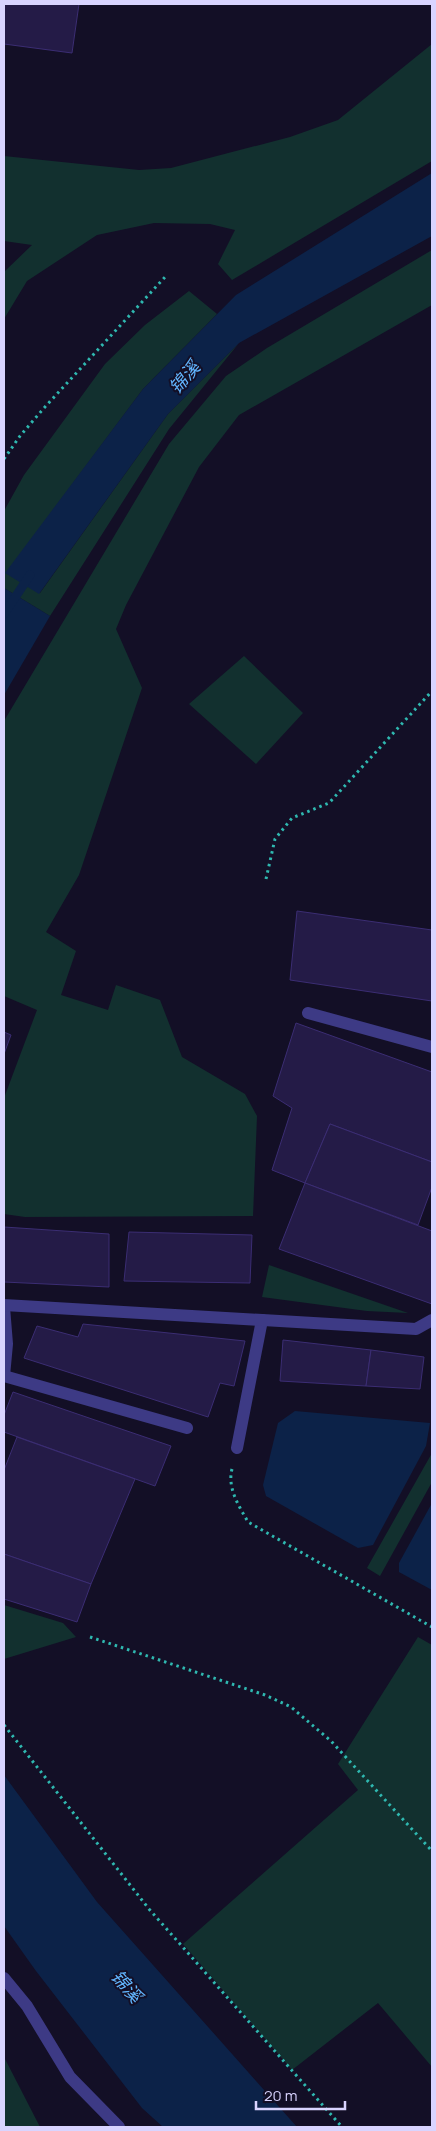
<svg xmlns="http://www.w3.org/2000/svg" width="436" height="2131" font-family="Manrope,'Noto Sans SC',sans-serif">
<rect width="100%" height="100%" fill="#130f26"/>
<g fill="#12302f">
<polygon points="432,44 432,161 232,280 218,264 235,230 210,224 154,223 97,235 27,281 4,319 4,272 32,245 4,241 4,156 139,170 171,168 290,137 338,120"/>
<polygon points="432,250 432,305 239,415 199,467 126,605 116,629 142,688 79,875 46,932 76,951 61,995 108,1010 116,985 160,1000 182,1057 245,1094 257,1116 253,1216 25,1217 4,1214 4,1098 37,1010 4,996 4,721 169,444 226,376 267,348"/>
<polygon points="189,291 217,314 143,389 6,573 40,593 168,414 239,343 169,429 50,616 4,588 4,511 24,475 105,364 145,325"/>
<polygon points="244,656 303,713 256,764 189,704"/>
<polygon points="269,1265 408,1313 367,1311 262,1297"/>
<polygon points="432,1453 432,1482 380,1576 367,1568"/>
<polygon points="4,1605 63,1623 76,1637 4,1659"/>
<polygon points="418,1637 432,1645 432,2067 378,2003 292,2070 183,1944 358,1790 338,1764"/>
<polygon points="4,2057 40,2127 4,2127"/>
</g>
<g fill="#0c2248">
<polygon points="432,173 432,236 239,343 168,414 39,594 5,573 143,389 236,295"/>
<polygon points="4,588 50,616 4,695"/>
<polygon points="295,1411 430,1423 426,1446 373,1545 358,1548 266,1496 263,1485 278,1423"/>
<polygon points="432,1503 432,1590 399,1572 399,1563"/>
<polygon points="4,1775 97,1902 297,2127 163,2127 142,2108 36,1971 4,1926"/>
</g>
<g fill="none" stroke-linecap="round" stroke-linejoin="round">
<polyline stroke="#0c2248" stroke-width="9" points="4,614 30,575"/>
</g>
<g fill="#241b47" stroke="#3b2d73">
<polygon points="4,4 79,4 72,53 4,44"/>
<polygon points="297,911 432,930 432,1001 290,980"/>
<polygon points="296,1023 432,1072 432,1162 330,1124 305,1183 272,1170 292,1108 273,1096"/>
<polygon points="4,1032 11,1035 4,1054"/>
<polygon points="330,1124 432,1162 432,1187 418,1225 305,1183"/>
<polygon points="305,1183 432,1231 432,1304 279,1249"/>
<polygon points="4,1227 109,1234 109,1287 4,1282"/>
<polygon points="129,1232 252,1235 250,1283 124,1281"/>
<polygon points="83,1324 245,1341 234,1386 220,1383 208,1417 24,1358 37,1326 78,1337"/>
<polygon points="283,1340 371,1350 366,1386 280,1381"/>
<polygon points="371,1350 424,1357 420,1389 366,1386"/>
<polygon points="13,1392 171,1446 155,1486 4,1432 4,1415"/>
<polygon points="17,1437 135,1479 91,1584 4,1554 4,1470"/>
<polygon points="4,1554 91,1584 77,1622 4,1599"/>
</g>
<g fill="none" stroke-linecap="round" stroke-linejoin="round">
<g stroke="#2fb8b0" stroke-width="3" stroke-dasharray="2.5 4" stroke-linecap="butt">
<polyline points="4,459 20,436 44,408 166,276"/>
<polyline points="266,879 275,839 292,818 329,803 432,691"/>
<path d="M232 1469C227 1488 239 1506 248 1522L432 1627"/>
<polyline points="90,1637 265,1695 291,1707 331,1741 432,1851"/>
<polyline points="4,1725 149,1909 342,2127"/>
</g>
<g stroke="#3d3a85" stroke-width="12">
<polyline points="308,1013 432,1047"/>
<polyline points="4,1307 7,1344 4,1376"/>
<polyline points="4,1376 187,1428"/>
<polyline points="237,1448 262,1320"/>
</g>
<g stroke="#3d3a85" stroke-width="12">
<polyline points="4,1305 416,1329 432,1320"/>
<polyline points="4,1978 27,2006 70,2077 119,2127"/>
</g>
</g>
<g text-anchor="middle" dominant-baseline="central" stroke-width="4" stroke-linejoin="round" paint-order="stroke">
<g font-size="18" font-style="italic" fill="#62b6ff" stroke="#130f26">
<text transform="translate(184 377) rotate(-49)">锦溪</text>
<text transform="translate(127 1986) rotate(49)">锦溪</text>
</g>
</g>
<rect width="436" height="2131" fill="none" stroke="#d9d4ff" stroke-width="10"/>
<path d="M256 2101v8h89v-8" fill="none" stroke="#d9d4ff" stroke-width="2.5"/>
<text x="264" y="2101" font-size="15" fill="#d9d4ff" stroke="#130f26" stroke-width="4" paint-order="stroke">20 m</text>
</svg>
